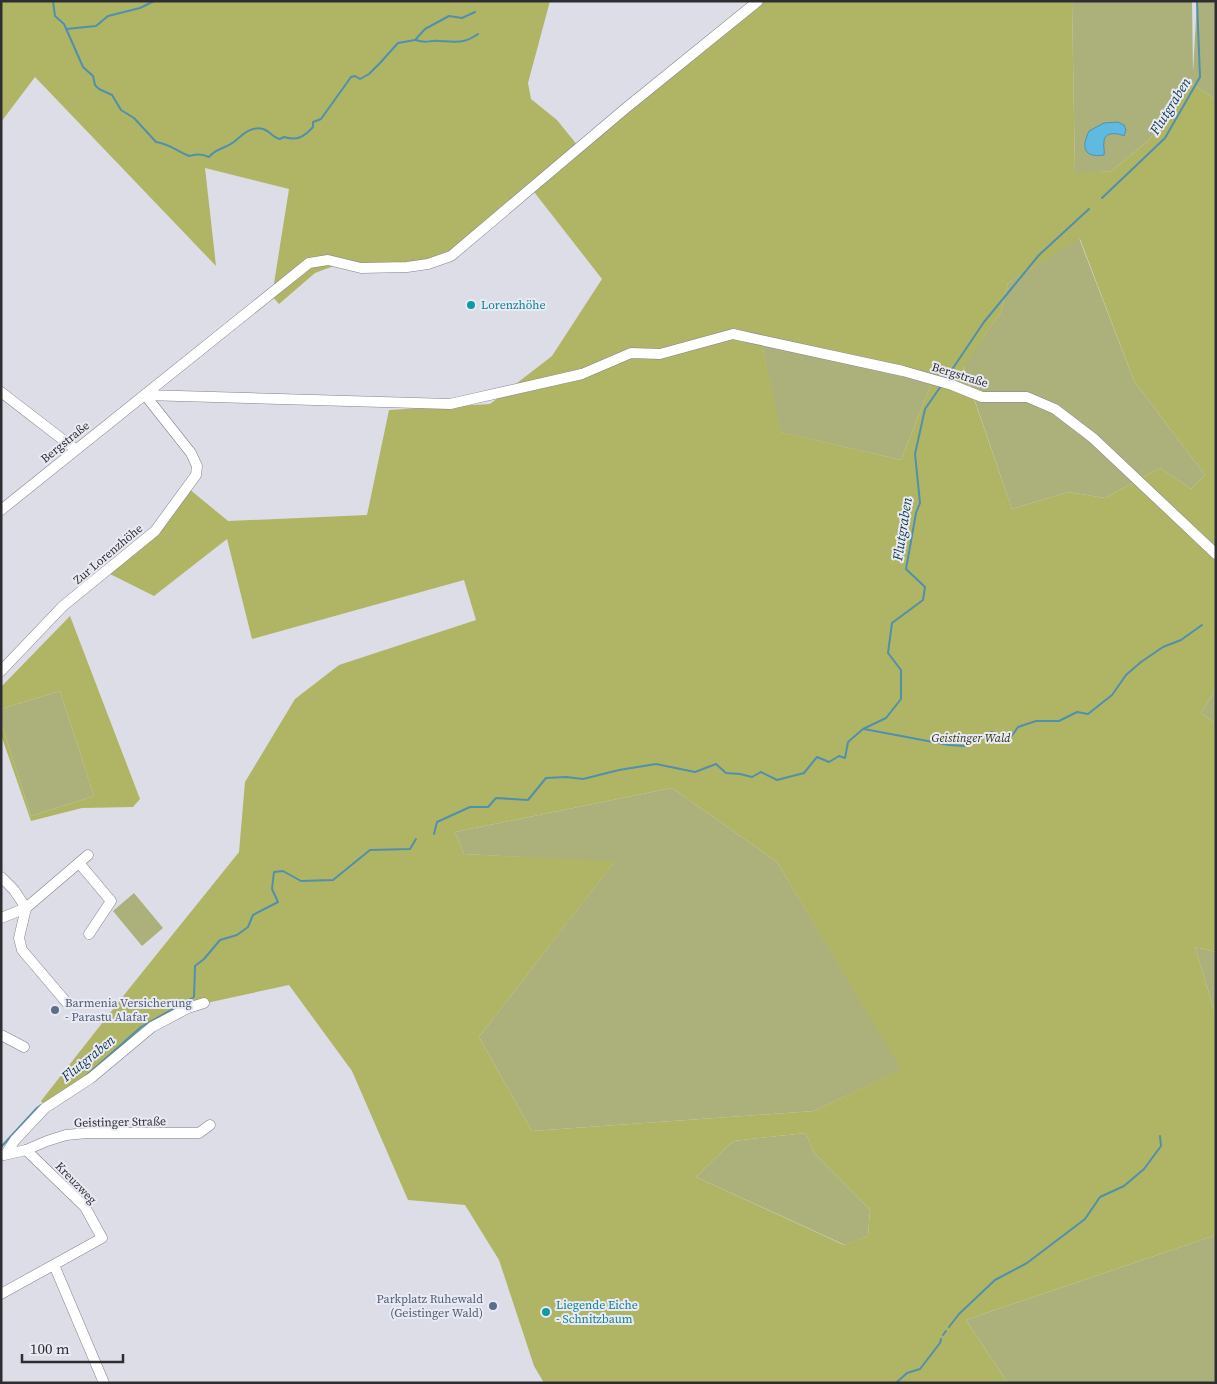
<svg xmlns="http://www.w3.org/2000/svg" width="1217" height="1384" font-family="'Source Serif 4',serif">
<rect width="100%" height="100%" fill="#dddde7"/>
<g fill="#acb17b">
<polygon points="1072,1 1192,1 1193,72 1197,1 1216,1 1216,100 1193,84 1148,141 1111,171 1075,174"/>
<polygon points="1079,238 1134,381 1205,475 1191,489 1160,468 1105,498 1068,492 1012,509 963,366 1001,312 1008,283"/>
<polygon points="761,339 931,384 901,460 780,432"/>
<polygon points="1216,689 1216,724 1201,713"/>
<polygon points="60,691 94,796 31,816 1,722 1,709"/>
<polygon points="672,788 777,862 902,1069 814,1111 532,1131 479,1037 614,862 464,854 455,832"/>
<polygon points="134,893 163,928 142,946 113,911"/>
<polygon points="1195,947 1216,952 1216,1016"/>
<polygon points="806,1133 814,1153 870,1210 868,1236 845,1245 696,1177 733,1141"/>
<polygon points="1216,1235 1216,1383 1008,1383 966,1320"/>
</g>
<g fill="#b0b566" fill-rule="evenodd">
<path d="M1 1H550L528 83 531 99 557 120 578 146 759 1H1072L1075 173 1111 171 1148 141 1193 84 1216 100V689L1201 713 1216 724V952L1195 947 1216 1016V1235L966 1320 1008 1383H544L534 1366 499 1260 465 1205 408 1200 352 1071 289 985 188 1007 46 1107 41 1101 128 990 239 852 245 782 295 699 339 665 476 620 464 580 252 639 227 539 154 596 106 572 155 531 188 488 228 521 367 515 389 410 490 404 552 356 602 279 531 188 470 242 429 265 342 263 315 273 279 304 272 296 289 189 205 168 216 266 35 77 1 122ZM1080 239 1134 381 1205 475 1191 489 1160 468 1105 498 1068 492 1012 509 963 367 1001 312 1008 283ZM761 339 931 384 901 460 781 432ZM672 788 777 862 901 1069 814 1111 532 1131 479 1037 615 861 464 854 455 832ZM806 1133 814 1153 870 1210 868 1236 844 1245 696 1177 733 1141Z"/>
<polygon points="70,616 140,799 133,807 82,808 31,821 1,735 1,722 31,816 94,796 60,691 1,709 1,687"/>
</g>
<path fill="#5fbae1" stroke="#5090ac" d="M1118 122 1124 125 1126 130 1124 136C1118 133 1104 131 1104 142 1103 146 1105 150 1104 155 1084 158 1081 148 1089 131L1104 123Z"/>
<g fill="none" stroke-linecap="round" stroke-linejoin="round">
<g stroke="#5090ac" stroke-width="2">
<path d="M53 1 55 16 64 24 83 67 93 76 95 85 99 89 112 95 121 110 134 118 156 142C170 144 176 151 189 156 195 154 203 154 209 157 217 147 226 149 235 141 243 134 251 126 263 129 270 131 273 138 280 139L284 137C297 141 304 137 313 127V122L321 119 351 77 355 76 360 79 369 74 380 63 398 43 415 40 425 29 449 16 462 18 475 12"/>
<polyline points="66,29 96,26 108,16 140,8 154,1"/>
<path d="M416 40C426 44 429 40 439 41 457 41 462 45 478 34"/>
<polyline points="1102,198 1165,138 1200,77 1197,1"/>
<polyline points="945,380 984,322 1039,255 1089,209"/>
<polyline points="864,729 949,745 964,746 992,732 999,735 1011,737 1018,727 1036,721 1059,721 1077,712 1088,714 1112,695 1126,675 1141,662 1163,647 1181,640 1202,625"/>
<polyline points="434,834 437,822 470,807 488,807 496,798 528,800 546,778 566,777 583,779 619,770 656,764 695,772 716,764 726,773 740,774 752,777 761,772 777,780 804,773 817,757 829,762 839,756 845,758 848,742 863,729 886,718 901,699 901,670 888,653 892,623 923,600 925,587 906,569 916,513 920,503 915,454 925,409 941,386"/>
<polyline points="87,1075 141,1027 194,997 195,966 204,959 220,940 237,935 248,927 253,915 278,902 272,889 274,872 283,871 301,881 333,880 370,850 410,849 416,839"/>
<polyline points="1,1147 37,1108 41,1105"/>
<polyline points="949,1327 959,1314 995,1280 1027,1263 1085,1219 1100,1197 1124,1186 1144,1169 1161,1146 1160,1136"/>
<polyline points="943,1335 946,1331"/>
<polyline points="896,1383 907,1373 920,1369 940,1343 941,1339"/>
</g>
<g stroke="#82828b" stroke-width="11">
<g id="minor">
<polyline points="1,392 75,449"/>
<polyline points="145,395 450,404 582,374 631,353 660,354 733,334 903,371 952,385 982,397 1027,397 1055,409 1093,438 1216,554"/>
<polyline points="1,510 309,263 328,260 361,268 407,267 428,264 451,256 626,108 758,1"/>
<polyline points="1,671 63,606 155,531 196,475 197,466 191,453 145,395"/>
<polyline points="79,863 111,901 89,934"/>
<polyline points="1,877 14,890 26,908 19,938 22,950 67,1003"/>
<polyline points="1,918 26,908 88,855"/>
<polyline points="1,1035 24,1047"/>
<polyline points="6,1154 15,1140 45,1108 91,1078 152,1027 188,1008 204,1003"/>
<polyline points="4,1155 26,1150 47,1141 66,1135 87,1133 199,1133 210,1125"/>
<polyline points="54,1265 104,1383"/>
<polyline points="1,1294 102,1238 85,1207 26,1150"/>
</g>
</g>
<use href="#minor" stroke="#fff" stroke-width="10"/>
</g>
<g fill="#0f9aa8" stroke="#eaeaf4" stroke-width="2">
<circle cx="471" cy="305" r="5"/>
<circle cx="546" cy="1312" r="5"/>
</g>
<g fill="#5c6f8a" stroke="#eaeaf4" stroke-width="2">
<circle cx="55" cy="1010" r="5"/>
<circle cx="493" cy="1306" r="5"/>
</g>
<g text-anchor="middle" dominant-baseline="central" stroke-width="4" stroke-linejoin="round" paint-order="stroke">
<g font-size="12" fill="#0d838f" stroke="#eaeaf4" text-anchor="start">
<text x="481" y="305">Lorenzhöhe</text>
<text x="556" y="1305">Liegende Eiche<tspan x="556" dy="14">- Schnitzbaum</tspan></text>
</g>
<g font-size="12" fill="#2e2e32" stroke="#eaeaf4">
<text transform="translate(960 375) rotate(17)">Bergstraße</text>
<text transform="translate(65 442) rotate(-39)">Bergstraße</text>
<text transform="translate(108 554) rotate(-40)">Zur Lorenzhöhe</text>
<text transform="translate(120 1122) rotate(-1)">Geistinger Straße</text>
<text transform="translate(76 1183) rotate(46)">Kreuzweg</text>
</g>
<g font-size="12" font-style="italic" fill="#333512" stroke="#eaeaf4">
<text x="971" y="738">Geistinger Wald</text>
</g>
<g font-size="12" fill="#4e5e75" stroke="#eaeaf4" text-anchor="start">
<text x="65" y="1003">Barmenia Versicherung<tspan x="65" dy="14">- Parastu Alafar</tspan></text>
<text x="483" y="1299" text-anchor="end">Parkplatz Ruhewald<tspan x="483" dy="14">(Geistinger Wald)</tspan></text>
</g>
<g font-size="14" font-style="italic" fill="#10394a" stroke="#eaeaf4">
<text transform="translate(1170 106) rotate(-58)">Flutgraben</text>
<text transform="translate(902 529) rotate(-81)">Flutgraben</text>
<text transform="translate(88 1058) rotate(-39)">Flutgraben</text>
</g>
</g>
<rect width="1217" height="1384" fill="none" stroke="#2e2e32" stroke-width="5"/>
<path d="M22 1354v8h101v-8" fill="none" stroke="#2e2e32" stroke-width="2.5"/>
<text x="30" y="1354" font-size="15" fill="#2e2e32" stroke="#eaeaf4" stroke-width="4" paint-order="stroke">100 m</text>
</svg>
